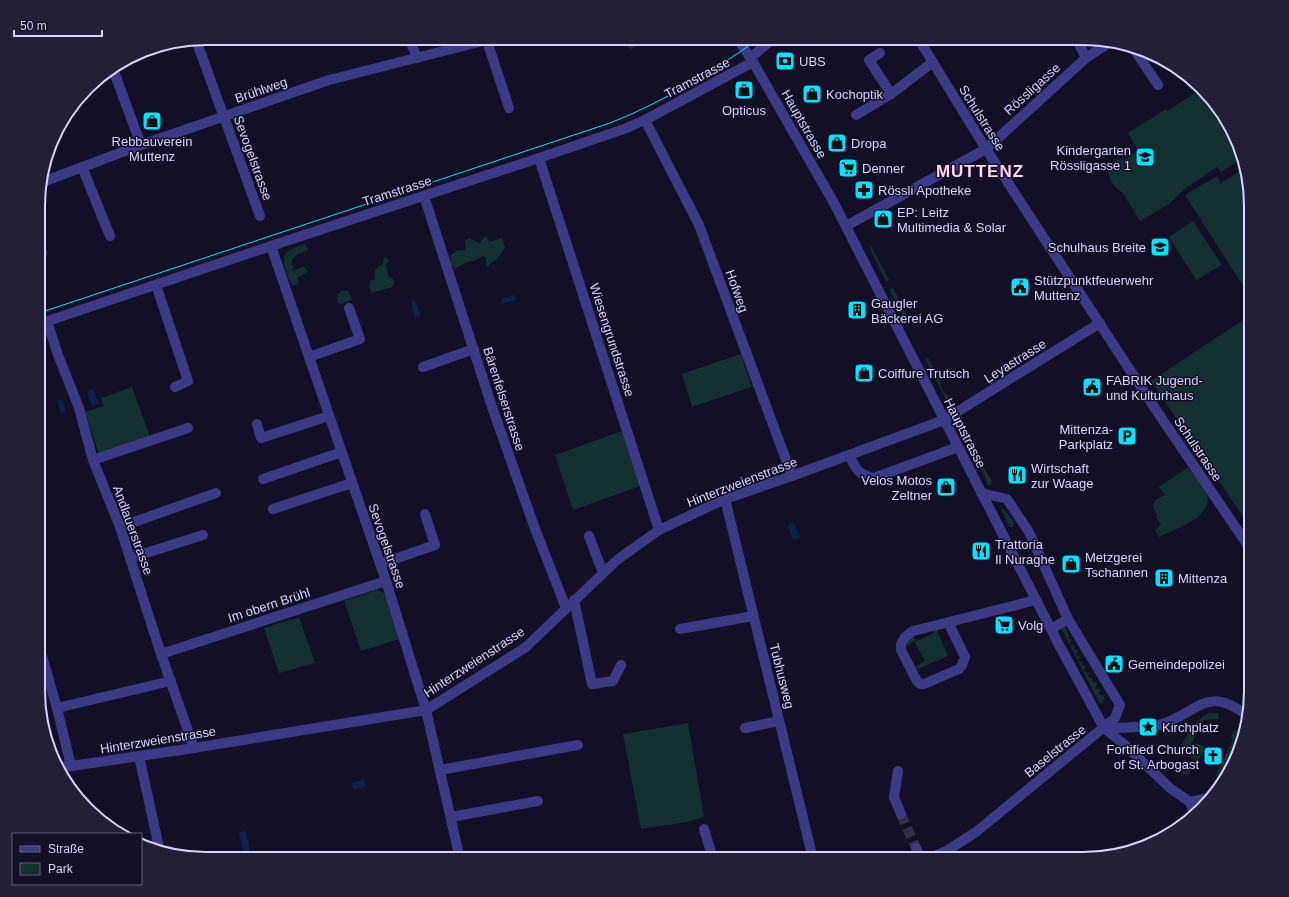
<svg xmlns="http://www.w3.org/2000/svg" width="1289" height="897" font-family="Helvetica,sans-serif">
<rect width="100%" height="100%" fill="#130f26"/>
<g fill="#12302f">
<polygon points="624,38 639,38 642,42 630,50"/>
<path d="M1200 90 1229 122 1240 160 1221 172 1217 167 1183 190 1169 204 1140 221 1122 192C1115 189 1107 177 1108 170L1112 166 1115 167V162L1116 159 1124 160 1138 151 1128 133 1166 109 1167 111Z"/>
<polygon points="1243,169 1251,196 1251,298 1185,195 1217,176 1221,183"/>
<polygon points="1193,221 1222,265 1196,280 1169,237"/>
<path d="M487 236 489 242 502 238 505 248 497 259 491 263 488 266H486V258L483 256 473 261 467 262 455 269C450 264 450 261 451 255L457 251 466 250 465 241 469 238 480 243 484 237Z"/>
<path d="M305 244 308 250 298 254 292 260V262L291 265 294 267 292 271 303 267 306 269 308 272 298 277 299 282 295 285 292 286C289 278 279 259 287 252 291 248 300 246 305 244Z"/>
<polygon points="871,246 889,280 886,282 869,247"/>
<polygon points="386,257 389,261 386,266 389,278 391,277 394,280 394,284 392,287 372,293 369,288 371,280 375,279 374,272 378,267 383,264 384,258"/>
<polygon points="893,288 910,322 907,324 889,289"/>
<polygon points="347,290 349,292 352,300 341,304 338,303 337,299 338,294 342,291"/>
<polygon points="1251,315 1251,528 1151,381"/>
<polygon points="741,354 752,387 692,407 682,374"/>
<path d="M928 358C932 365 938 373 940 381 941 385 941 388 943 391 948 397 956 399 955 409L952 411 925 359Z"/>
<polygon points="132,387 150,437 99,454 85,412 104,406 101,398"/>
<polygon points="622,431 640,486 573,510 555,455"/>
<polygon points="966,434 972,444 980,461 978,463 964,436"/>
<polygon points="981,463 992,481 991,485 988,485 979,464"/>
<path d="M1188 467C1194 475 1205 487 1207 495 1214 516 1174 530 1159 537L1155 530 1161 525 1156 517 1157 516 1153 507 1155 500 1165 495 1159 487Z"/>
<polygon points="1003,508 1014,522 1013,527 1010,527 1001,510"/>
<polygon points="376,590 380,591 386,595 400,639 361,651 344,601"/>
<polygon points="299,617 315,663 279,673 264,628"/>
<polygon points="1064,627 1066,628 1069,636 1068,638 1071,640 1070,644 1075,646 1074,649 1078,650 1076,655 1080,656 1078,660 1083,662 1082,665 1086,666 1084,671 1089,673 1088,677 1092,678 1092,681 1097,683 1095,688 1100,690 1099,694 1104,696 1103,702 1100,704 1062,630 1062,628"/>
<polygon points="929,628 936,628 948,656 918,669 916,666 925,661 914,641 908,646 907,642 911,636 917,641 934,633"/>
<path d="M1208 713H1218L1219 719 1204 720 1187 751 1179 749C1187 735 1194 722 1208 713Z"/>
<polygon points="688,723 704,817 687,822 641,829 623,734"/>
<polygon points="1234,729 1242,734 1244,737 1242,745 1228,771 1215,777 1233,740 1231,737"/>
<polygon points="1196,743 1205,747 1198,762 1189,755"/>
<polygon points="1186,760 1191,765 1189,776 1180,772 1179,765 1183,766"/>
</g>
<g fill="#0c2248">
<polygon points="514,295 516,300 502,304 501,299"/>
<polygon points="414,300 416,302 421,315 415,317 411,303"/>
<polygon points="93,389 99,404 92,406 87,391"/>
<polygon points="62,399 66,411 61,413 57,401"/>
<polygon points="790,523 795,525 800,537 793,540 788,527"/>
<polygon points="364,780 366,785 365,787 353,789 352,783"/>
<polygon points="246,831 250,851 243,853 239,832"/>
</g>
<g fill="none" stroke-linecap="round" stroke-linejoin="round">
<polyline stroke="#312d47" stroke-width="10" stroke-dasharray="10 5" stroke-linecap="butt" points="901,814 916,848"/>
<g stroke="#3d3a85" stroke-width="10">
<polyline points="409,38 417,58"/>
<polyline points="737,38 753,62 834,203 1058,643 1104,728 1126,746 1170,788 1190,802 1194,812"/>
<polyline points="918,38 986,149 1156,410 1251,550"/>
<polyline points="1076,38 1086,58"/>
<polyline points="196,40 260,216"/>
<polyline points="487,41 509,108"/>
<polyline points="1132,46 1158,85"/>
<polyline points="880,53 869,60 891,94"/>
<polyline points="750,58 774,38"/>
<polyline points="113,69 141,145"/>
<polyline points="856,115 891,94 933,62"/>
<polyline points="645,120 699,225 792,476"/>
<polyline points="539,158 659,530"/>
<polyline points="82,167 110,236"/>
<polyline points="40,183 141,145 329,80 495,38"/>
<polyline points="424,196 492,407 534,526 566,608"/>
<polyline points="846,226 986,149 1086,58 1110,42"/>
<polyline points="39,246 42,253"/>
<polyline points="271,246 386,581 426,710 460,859"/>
<polyline points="156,285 188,381 175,387"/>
<polyline points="47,321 58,355 79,408 93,460 120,527 161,654 194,748"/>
<polyline points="39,324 280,243 539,158 624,129 645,120 753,62"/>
<polyline points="309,357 360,339 349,308"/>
<polyline points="423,367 474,349"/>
<polyline points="257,424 261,438 329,416"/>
<path d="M849 455C857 470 857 474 874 478L958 447"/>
<polyline points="93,460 188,428"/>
<polyline points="263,479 342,452"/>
<polyline points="981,493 1007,499 1029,532 1068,619 1051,629"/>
<polyline points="725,499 813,859"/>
<polyline points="273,509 352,483"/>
<polyline points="120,527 216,493"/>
<polyline points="589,536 603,573"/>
<polyline points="130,558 203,535"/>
<polyline points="380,564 435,545 425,514"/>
<polyline points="574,600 592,684 613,681 621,665"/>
<polyline points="948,622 965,657 962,665 959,669 924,684 920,684 917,681 901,650 901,644 905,637 913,631 1036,600"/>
<polyline points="680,629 753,616"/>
<polyline points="39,646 57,708 71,766"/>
<polyline points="161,654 386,581"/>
<polyline points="57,708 171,681"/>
<polyline points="745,728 779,721"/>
<path d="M1104 728C1118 728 1132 728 1147 726 1152 726 1157 726 1162 724 1199 712 1207 684 1248 716"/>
<polyline points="139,756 160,852"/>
<polyline points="58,768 194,748 426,710 526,647 617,560 659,530 725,499 792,476 944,420 1100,323"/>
<polyline points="440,770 578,745"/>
<polyline points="898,771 894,797 901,814"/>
<polyline points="1190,802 1211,797"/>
<polyline points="451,817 538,801"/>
<polyline points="704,829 713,859"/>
<polyline points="916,848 921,859"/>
<polyline points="928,859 948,850 976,832 1115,718 1120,705 1068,619"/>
</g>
<path stroke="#00e5ff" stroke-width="1" d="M39 313 610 123C664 102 713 71 760 38"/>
</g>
<defs>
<g id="bank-square" transform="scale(1)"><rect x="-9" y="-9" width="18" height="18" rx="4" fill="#00e5ff" stroke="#130f26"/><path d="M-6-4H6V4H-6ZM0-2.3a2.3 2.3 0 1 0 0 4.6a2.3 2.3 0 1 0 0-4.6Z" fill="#111"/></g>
<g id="shop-square" transform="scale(1)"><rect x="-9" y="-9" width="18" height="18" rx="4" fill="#00e5ff" stroke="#130f26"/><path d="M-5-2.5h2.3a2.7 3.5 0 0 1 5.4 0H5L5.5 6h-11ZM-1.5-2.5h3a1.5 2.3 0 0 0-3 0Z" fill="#111"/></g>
<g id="school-square" transform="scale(1)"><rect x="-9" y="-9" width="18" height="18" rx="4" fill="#00e5ff" stroke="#130f26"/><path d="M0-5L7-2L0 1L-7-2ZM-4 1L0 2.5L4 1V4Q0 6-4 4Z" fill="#111"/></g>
<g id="supermarket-square" transform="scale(1)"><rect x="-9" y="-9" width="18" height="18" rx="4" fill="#00e5ff" stroke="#130f26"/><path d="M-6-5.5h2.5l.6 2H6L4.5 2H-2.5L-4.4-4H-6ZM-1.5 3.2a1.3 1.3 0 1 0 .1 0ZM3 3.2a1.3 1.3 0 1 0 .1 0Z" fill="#111"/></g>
<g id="pharmacy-square" transform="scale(1)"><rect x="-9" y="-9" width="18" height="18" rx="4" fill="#00e5ff" stroke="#130f26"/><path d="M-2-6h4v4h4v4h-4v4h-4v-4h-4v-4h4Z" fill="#111"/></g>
<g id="civic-square" transform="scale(1)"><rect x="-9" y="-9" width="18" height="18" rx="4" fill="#00e5ff" stroke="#130f26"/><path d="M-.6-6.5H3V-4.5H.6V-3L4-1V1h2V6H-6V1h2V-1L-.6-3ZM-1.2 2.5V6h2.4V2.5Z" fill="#111"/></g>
<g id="building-square" transform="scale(1)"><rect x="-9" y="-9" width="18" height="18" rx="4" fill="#00e5ff" stroke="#130f26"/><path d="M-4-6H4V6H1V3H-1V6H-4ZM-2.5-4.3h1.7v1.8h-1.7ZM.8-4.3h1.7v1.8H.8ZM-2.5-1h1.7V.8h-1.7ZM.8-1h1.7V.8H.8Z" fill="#111"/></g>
<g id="parking-square" transform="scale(1)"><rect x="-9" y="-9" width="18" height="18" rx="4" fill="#00e5ff" stroke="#130f26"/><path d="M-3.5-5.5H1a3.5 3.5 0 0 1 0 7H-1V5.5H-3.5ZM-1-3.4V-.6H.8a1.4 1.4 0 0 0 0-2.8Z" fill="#111"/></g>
<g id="restaurant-square" transform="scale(1)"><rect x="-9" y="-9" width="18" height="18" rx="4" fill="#00e5ff" stroke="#130f26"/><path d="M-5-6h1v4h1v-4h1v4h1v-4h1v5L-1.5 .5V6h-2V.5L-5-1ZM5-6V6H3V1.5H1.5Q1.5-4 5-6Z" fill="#111"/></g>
<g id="sight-square" transform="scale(1)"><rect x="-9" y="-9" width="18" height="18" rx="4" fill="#00e5ff" stroke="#130f26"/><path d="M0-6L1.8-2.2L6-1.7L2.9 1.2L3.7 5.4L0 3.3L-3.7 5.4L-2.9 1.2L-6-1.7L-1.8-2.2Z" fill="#111"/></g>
<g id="church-square" transform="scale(1)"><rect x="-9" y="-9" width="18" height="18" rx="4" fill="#00e5ff" stroke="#130f26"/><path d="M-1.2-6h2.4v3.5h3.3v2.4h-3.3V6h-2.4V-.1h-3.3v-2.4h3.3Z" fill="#111"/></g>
</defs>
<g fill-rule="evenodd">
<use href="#bank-square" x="785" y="61"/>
<use href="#shop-square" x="744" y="90"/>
<use href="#shop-square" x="812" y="94"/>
<use href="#shop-square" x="152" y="121"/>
<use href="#shop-square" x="837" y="143"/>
<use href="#school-square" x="1145" y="157"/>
<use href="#supermarket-square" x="848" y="168"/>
<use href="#pharmacy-square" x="864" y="190"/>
<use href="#shop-square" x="883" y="219"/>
<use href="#school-square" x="1160" y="247"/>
<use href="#civic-square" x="1020" y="287"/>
<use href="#building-square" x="857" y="310"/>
<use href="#shop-square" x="864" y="373"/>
<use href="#civic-square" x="1092" y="387"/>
<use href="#parking-square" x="1127" y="436"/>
<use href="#restaurant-square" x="1017" y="475"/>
<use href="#shop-square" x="946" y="487"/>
<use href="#restaurant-square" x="981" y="551"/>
<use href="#shop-square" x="1071" y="564"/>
<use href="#building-square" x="1164" y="578"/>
<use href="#supermarket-square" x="1004" y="625"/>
<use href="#civic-square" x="1114" y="664"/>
<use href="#sight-square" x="1148" y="727"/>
<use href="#church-square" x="1213" y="756"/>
</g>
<g text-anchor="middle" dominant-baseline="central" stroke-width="3" stroke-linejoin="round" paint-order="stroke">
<g font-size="13" fill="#d9d4ff" stroke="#130f26" text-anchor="start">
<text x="799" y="61">UBS</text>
<text x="826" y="94">Kochoptik</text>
<text x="744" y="110" text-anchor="middle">Opticus</text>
<text x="152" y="141" text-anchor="middle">Rebbauverein<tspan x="152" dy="15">Muttenz</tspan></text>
<text x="851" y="143">Dropa</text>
<text x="1131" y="150" text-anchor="end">Kindergarten<tspan x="1131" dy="15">Rössligasse 1</tspan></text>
<text x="862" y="168">Denner</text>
<text x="878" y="190">Rössli Apotheke</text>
<text x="897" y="212">EP: Leitz<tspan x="897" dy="15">Multimedia &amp; Solar</tspan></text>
<text x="1146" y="247" text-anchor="end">Schulhaus Breite</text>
<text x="1034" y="280">Stützpunktfeuerwehr<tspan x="1034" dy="15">Muttenz</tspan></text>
<text x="871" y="303">Gaugler<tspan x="871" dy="15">Bäckerei AG</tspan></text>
<text x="878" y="373">Coiffure Trutsch</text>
<text x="1106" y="380">FABRIK Jugend-<tspan x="1106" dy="15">und Kulturhaus</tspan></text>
<text x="1113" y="429" text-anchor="end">Mittenza-<tspan x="1113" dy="15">Parkplatz</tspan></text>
<text x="1031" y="468">Wirtschaft<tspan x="1031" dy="15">zur Waage</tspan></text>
<text x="932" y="480" text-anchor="end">Velos Motos<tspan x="932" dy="15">Zeltner</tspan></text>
<text x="995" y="544">Trattoria<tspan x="995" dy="15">Il Nuraghe</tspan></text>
<text x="1085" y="557">Metzgerei<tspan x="1085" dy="15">Tschannen</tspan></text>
<text x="1178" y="578">Mittenza</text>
<text x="1018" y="625">Volg</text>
<text x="1128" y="664">Gemeindepolizei</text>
<text x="1162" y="727">Kirchplatz</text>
<text x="1199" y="749" text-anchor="end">Fortified Church<tspan x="1199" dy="15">of St. Arbogast</tspan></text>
</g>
<g font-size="13" fill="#d9d4ff" stroke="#130f26">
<text transform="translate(697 78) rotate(-28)">Tramstrasse</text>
<text transform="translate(1032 89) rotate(-42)">Rössligasse</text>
<text transform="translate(261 90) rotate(-19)">Brühlweg</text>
<text transform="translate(982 118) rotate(58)">Schulstrasse</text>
<text transform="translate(804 124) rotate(60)">Hauptstrasse</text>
<text transform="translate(253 158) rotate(70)">Sevogelstrasse</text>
<text transform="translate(397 191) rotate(-18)">Tramstrasse</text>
<text transform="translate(737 291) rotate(70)">Hofweg</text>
<text transform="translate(612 340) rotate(72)">Wiesengrundstrasse</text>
<text transform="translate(1015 361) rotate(-32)">Leyastrasse</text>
<text transform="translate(504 399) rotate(72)">Bärenfelserstrasse</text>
<text transform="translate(965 433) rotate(63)">Hauptstrasse</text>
<text transform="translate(1198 449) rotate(56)">Schulstrasse</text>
<text transform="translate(742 482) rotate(-21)">Hinterzweienstrasse</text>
<text transform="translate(133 530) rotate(70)">Andlauerstrasse</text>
<text transform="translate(387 546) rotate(71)">Sevogelstrasse</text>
<text transform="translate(269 605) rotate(-18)">Im obern Brühl</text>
<text transform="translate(474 662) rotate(-33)">Hinterzweienstrasse</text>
<text transform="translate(782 676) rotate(76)">Tubhusweg</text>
<text transform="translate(158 740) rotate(-9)">Hinterzweienstrasse</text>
<text transform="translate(1055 751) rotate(-39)">Baselstrasse</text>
</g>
<g font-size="17" font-weight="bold" letter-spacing="1" fill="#ffd6f0" stroke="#130f26">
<text x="980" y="171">MUTTENZ</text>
</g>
</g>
<path d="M0 0H1289V897H0ZM206 45H1083A161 161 0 0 1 1244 206V691A161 161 0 0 1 1083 852H206A161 161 0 0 1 45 691V206A161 161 0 0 1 206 45Z" fill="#231f37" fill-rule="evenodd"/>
<path fill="none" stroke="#d9d4ff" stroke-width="2" d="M206 45H1083A161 161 0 0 1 1244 206V691A161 161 0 0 1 1083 852H206A161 161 0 0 1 45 691V206A161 161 0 0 1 206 45Z"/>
<rect x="12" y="833" width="130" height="52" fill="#130f26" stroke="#625e7d"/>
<rect x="20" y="846" width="20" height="6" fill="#3d3a85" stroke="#625e7d"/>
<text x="48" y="853" font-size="12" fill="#d9d4ff">Straße</text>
<rect x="20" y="863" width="20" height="12" fill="#12302f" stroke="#625e7d"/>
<text x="48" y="873" font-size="12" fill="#d9d4ff">Park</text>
<path d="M14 30v6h88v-6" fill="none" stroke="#d9d4ff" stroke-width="2"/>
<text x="20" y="30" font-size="12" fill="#d9d4ff" stroke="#130f26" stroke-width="3" paint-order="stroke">50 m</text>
</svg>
